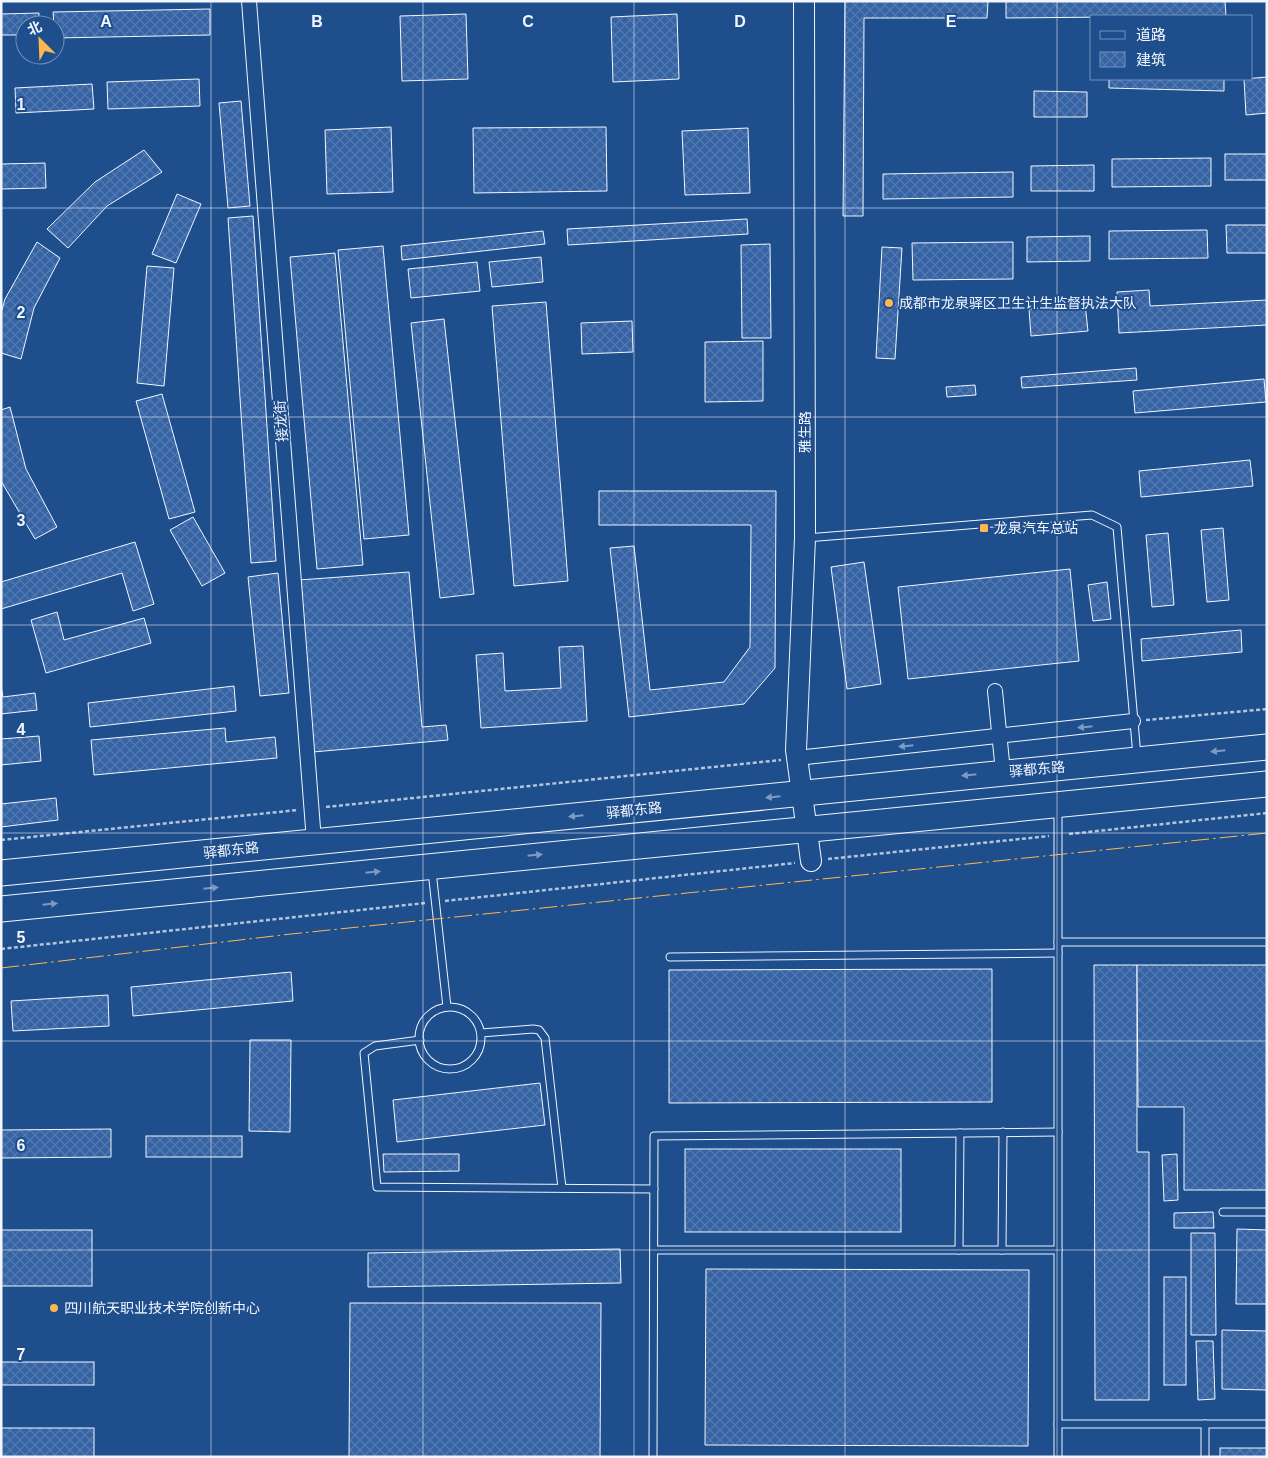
<svg xmlns="http://www.w3.org/2000/svg" width="1268" height="1458" font-family="Helvetica,'Noto Sans SC',sans-serif">
<defs>
<pattern id="building-cross-hatch" width="8" height="8" patternUnits="userSpaceOnUse" patternTransform="scale(1.25)"><rect width="8" height="8" fill="#3563a3"/><path d="M0 0l8 8M0 8l8-8" fill="none" stroke="#537ab1"/></pattern>
</defs>
<rect width="100%" height="100%" fill="#1f4e8c"/>
<g fill="url(#building-cross-hatch)" stroke="#f2f6ff">
<polygon points="845,1 988,1 987,18 864,18 863,216 843,216"/>
<polygon points="1006,1 1225,1 1226,16 1006,18"/>
<polygon points="210,9 210,35 55,38 53,12"/>
<polygon points="39,13 39,25 25,25 25,35 1,35 1,14"/>
<polygon points="466,14 468,79 402,81 400,16"/>
<polygon points="677,14 679,79 613,82 611,17"/>
<polygon points="1267,77 1267,113 1246,115 1244,79"/>
<polygon points="199,79 200,106 108,109 107,82"/>
<polygon points="1109,79 1224,79 1224,91 1109,88"/>
<polygon points="92,84 94,109 16,113 15,88"/>
<polygon points="1034,91 1087,92 1087,117 1034,117"/>
<polygon points="241,101 250,206 228,208 219,103"/>
<polygon points="391,127 393,192 327,194 325,130"/>
<polygon points="606,127 607,191 474,193 473,128"/>
<polygon points="748,128 750,193 685,195 682,131"/>
<polygon points="144,150 162,172 107,206 68,248 47,229 95,182"/>
<rect x="1225" y="154" width="42" height="26"/>
<polygon points="1211,158 1211,186 1112,187 1112,159"/>
<polygon points="45,163 46,188 1,189 1,164"/>
<polygon points="1094,165 1094,191 1031,191 1031,166"/>
<polygon points="1013,172 1013,197 883,199 883,174"/>
<polygon points="177,194 201,204 176,263 152,254"/>
<polygon points="253,216 276,561 251,563 228,218"/>
<polygon points="747,219 748,234 568,245 567,229"/>
<polygon points="1226,225 1267,225 1267,253 1227,253"/>
<polygon points="1207,230 1208,258 1109,259 1109,231"/>
<polygon points="543,231 545,244 402,260 401,246"/>
<polygon points="1090,236 1090,261 1027,262 1027,237"/>
<polygon points="37,242 60,258 34,308 21,359 1,353 1,313 5,299"/>
<polygon points="1013,242 1013,279 913,280 912,243"/>
<polygon points="770,244 771,338 742,338 741,245"/>
<polygon points="383,246 409,535 364,539 338,250"/>
<polygon points="882,247 902,248 895,359 876,358"/>
<polygon points="335,253 363,565 317,569 290,257"/>
<polygon points="541,257 543,282 492,287 489,262"/>
<polygon points="477,262 480,291 411,298 408,269"/>
<polygon points="147,266 174,268 164,386 137,383"/>
<polygon points="1149,290 1150,306 1267,300 1267,325 1119,333 1117,292"/>
<polygon points="546,302 568,581 514,586 492,306"/>
<polygon points="1085,304 1088,331 1031,336 1029,309"/>
<polygon points="444,319 474,594 440,598 411,323"/>
<polygon points="632,321 633,352 582,354 581,323"/>
<polygon points="763,341 763,401 705,402 705,342"/>
<polygon points="1136,368 1137,380 1022,388 1021,377"/>
<polygon points="1264,379 1266,402 1135,413 1133,391"/>
<polygon points="975,385 976,395 947,397 946,387"/>
<polygon points="162,394 195,512 169,519 136,401"/>
<polygon points="10,407 26,469 57,527 35,539 1,481 1,410"/>
<polygon points="1250,460 1253,486 1141,497 1139,471"/>
<polygon points="599,491 776,491 775,668 744,704 629,717 610,548 634,546 650,690 724,682 750,647 751,525 599,525"/>
<polygon points="193,517 225,573 202,586 170,530"/>
<polygon points="1223,528 1229,600 1207,602 1201,530"/>
<polygon points="1168,533 1174,605 1152,607 1146,535"/>
<polygon points="135,542 154,604 133,611 122,573 1,609 1,582"/>
<polygon points="864,562 881,684 847,689 831,567"/>
<polygon points="1070,569 1079,661 908,679 898,587"/>
<polygon points="409,572 422,727 446,725 448,740 313,752 299,580"/>
<polygon points="278,573 289,693 260,696 248,577"/>
<polygon points="1107,582 1111,619 1093,621 1088,585"/>
<polygon points="57,612 64,640 144,618 151,643 46,673 31,620"/>
<polygon points="1241,630 1242,652 1142,661 1141,639"/>
<polygon points="583,646 587,721 481,728 476,655 503,653 505,691 561,688 559,647"/>
<polygon points="1,686 3,697 35,693 37,710 1,714"/>
<polygon points="234,686 236,711 90,727 88,703"/>
<polygon points="225,728 226,742 275,737 277,758 94,775 91,740"/>
<polygon points="39,736 41,761 1,765 1,739"/>
<polygon points="56,798 58,820 1,827 1,804"/>
<polygon points="1094,965 1137,965 1137,1152 1149,1152 1149,1400 1095,1400"/>
<polygon points="1137,965 1267,965 1267,1190 1184,1190 1184,1107 1138,1107"/>
<polygon points="992,969 992,1102 669,1103 669,970"/>
<polygon points="291,972 293,1001 133,1016 131,987"/>
<polygon points="108,995 109,1026 13,1031 11,1001"/>
<polygon points="250,1040 291,1040 290,1132 249,1131"/>
<polygon points="540,1083 545,1125 397,1142 393,1100"/>
<polygon points="111,1129 111,1157 1,1158 1,1130"/>
<rect x="146" y="1136" width="96" height="21"/>
<rect x="685" y="1149" width="216" height="83"/>
<polygon points="383,1154 459,1154 459,1171 384,1172"/>
<polygon points="1177,1154 1178,1200 1164,1201 1162,1155"/>
<polygon points="1213,1212 1214,1228 1174,1228 1174,1213"/>
<polygon points="1237,1229 1267,1230 1267,1304 1236,1304"/>
<rect x="1" y="1230" width="91" height="56"/>
<polygon points="1191,1233 1215,1233 1216,1335 1191,1335"/>
<polygon points="620,1249 621,1283 368,1287 368,1253"/>
<polygon points="706,1269 1029,1270 1028,1446 705,1445"/>
<rect x="1164" y="1277" width="22" height="108"/>
<polygon points="350,1303 601,1303 600,1457 349,1457"/>
<polygon points="1222,1330 1267,1331 1267,1390 1222,1389"/>
<polygon points="1196,1341 1213,1341 1215,1399 1198,1400"/>
<rect x="1" y="1362" width="93" height="23"/>
<rect x="1" y="1428" width="93" height="29"/>
<rect x="1220" y="1448" width="47" height="9"/>
</g>
<g fill="none" stroke-linecap="round" stroke-linejoin="round">
<g stroke="#f2f6ff" stroke-width="9">
<g id="lane">
<polyline points="806,538 1092,515 1117,527 1137,756"/>
<polyline points="432,871 447,1007"/>
<polyline points="1058,942 1267,942"/>
<polyline points="670,957 1058,953"/>
<circle cx="450" cy="1038" r="31"/>
<polyline points="481,1033 533,1029 539,1030 545,1038 562,1188"/>
<polyline points="420,1040 375,1046 364,1053 377,1187 654,1189"/>
<polyline points="1223,1212 1267,1212"/>
<polyline points="654,1250 1058,1250"/>
<polyline points="959,1250 960,1133"/>
<polyline points="1002,1250 1003,1132"/>
<polyline points="1058,1424 1267,1424"/>
<polyline points="653,1457 654,1136 1058,1132"/>
<polyline points="1058,1457 1058,810"/>
<polyline points="1205,1457 1205,1424"/>
</g>
</g>
<g stroke="#f2f6ff" stroke-width="16">
<g id="street">
<polyline points="249,1 314,841"/>
<polyline points="995,691 1003,772"/>
<polyline points="797,758 1133,721"/>
</g>
</g>
<g stroke="#f2f6ff" stroke-width="22">
<polyline id="secondary" points="804,1 805,538 796,750 811,861"/>
</g>
<g stroke="#f2f6ff" stroke-width="27">
<g id="highway">
<polyline points="1,873 1267,747"/>
<polyline points="1,909 1267,784"/>
</g>
</g>
<g stroke="#b3c4dc" stroke-width="2.5" stroke-dasharray="4 2.5" stroke-linecap="butt">
<polyline points="1146,720 1267,709"/>
<polyline points="326,807 781,760"/>
<polyline points="1069,834 1267,813"/>
<polyline points="1,840 298,810"/>
<polyline points="828,859 1049,836"/>
<polyline points="445,901 795,863"/>
<polyline points="1,949 425,903"/>
</g>
<use href="#lane" stroke="#1f4e8c" stroke-width="7"/>
<use href="#street" stroke="#1f4e8c" stroke-width="14"/>
<use href="#secondary" stroke="#1f4e8c" stroke-width="20"/>
<use href="#highway" stroke="#1f4e8c" stroke-width="25"/>
<polyline stroke="#ffb74d" stroke-width="1" stroke-dasharray="18 4 2.5 4" stroke-linecap="butt" points="1,968 291,934 1267,833"/>
</g>
<defs><path id="oneway-solid" d="M-6-.8H1V-3.2L6.5 0L1 3.2V.8H-6Z" transform="scale(1.25)"/></defs>
<g fill="#7e9ac0">
<use href="#oneway-solid" transform="translate(1085 727) rotate(174)"/>
<use href="#oneway-solid" transform="translate(906 746) rotate(174)"/>
<use href="#oneway-solid" transform="translate(1218 751) rotate(174)"/>
<use href="#oneway-solid" transform="translate(969 775) rotate(174)"/>
<use href="#oneway-solid" transform="translate(773 797) rotate(174)"/>
<use href="#oneway-solid" transform="translate(576 816) rotate(174)"/>
<use href="#oneway-solid" transform="translate(535 855) rotate(-6)"/>
<use href="#oneway-solid" transform="translate(373 872) rotate(-6)"/>
<use href="#oneway-solid" transform="translate(211 888) rotate(-6)"/>
<use href="#oneway-solid" transform="translate(50 904) rotate(-6)"/>
</g>
<path fill="none" stroke="#f2f6ff" stroke-width="1" stroke-opacity="0.55" d="M211 1V1457M423 1V1457M634 1V1457M845 1V1457M1057 1V1457M1 208H1267M1 417H1267M1 625H1267M1 833H1267M1 1041H1267M1 1250H1267"/>
<g fill="#ffb74d" stroke="#1f4e8c" stroke-width="2">
<circle cx="889" cy="303" r="5"/>
<rect x="979" y="523" width="10" height="10" rx="2.5"/>
<circle cx="54" cy="1308" r="5"/>
</g>
<g text-anchor="middle" dominant-baseline="central" stroke-width="4" stroke-linejoin="round" paint-order="stroke">
<g font-size="14" fill="#f2f6ff" stroke="#1f4e8c" text-anchor="start">
<text x="899" y="303">成都市龙泉驿区卫生计生监督执法大队</text>
<text x="994" y="528">龙泉汽车总站</text>
<text x="64" y="1308">四川航天职业技术学院创新中心</text>
</g>
<g font-size="14" fill="#f2f6ff" stroke="#1f4e8c">
<text transform="translate(281 421) rotate(-94)">接龙街</text>
<text transform="translate(805 432) rotate(-90)">雅生路</text>
<text transform="translate(1037 769) rotate(-5)">驿都东路</text>
<text transform="translate(634 810) rotate(-6)">驿都东路</text>
<text transform="translate(231 850) rotate(-6)">驿都东路</text>
</g>
</g>
<g font-size="16" text-anchor="middle" font-weight="bold" fill="#f2f6ff" stroke="#1f4e8c" stroke-width="4" stroke-linejoin="round" paint-order="stroke">
<text x="106" y="27">A</text>
<text x="317" y="27">B</text>
<text x="528" y="27">C</text>
<text x="740" y="27">D</text>
<text x="951" y="27">E</text>
<text x="21" y="110">1</text>
<text x="21" y="318">2</text>
<text x="21" y="526">3</text>
<text x="21" y="735">4</text>
<text x="21" y="943">5</text>
<text x="21" y="1151">6</text>
<text x="21" y="1360">7</text>
</g>
<rect width="1268" height="1458" fill="none" stroke="#f2f6ff" stroke-width="5"/>
<rect x="1090" y="15" width="162" height="65" fill="#1f4e8c" stroke="#7391ba"/>
<rect x="1100" y="31" width="25" height="8" fill="#1f4e8c" stroke="#7391ba"/>
<text x="1136" y="40" font-size="15" fill="#f2f6ff">道路</text>
<rect x="1100" y="52" width="25" height="15" fill="url(#building-cross-hatch)" stroke="#7391ba"/>
<text x="1136" y="65" font-size="15" fill="#f2f6ff">建筑</text>
<g transform="translate(40 40) rotate(336)"><circle r="24" fill="#1f4e8c" stroke="#7391ba"/>
<path d="M0-4L9 19L0 12L-9 19Z" fill="#ffb74d"/>
<text y="-8" font-size="14" font-weight="bold" text-anchor="middle" fill="#f2f6ff">北</text>
</g>
</svg>
